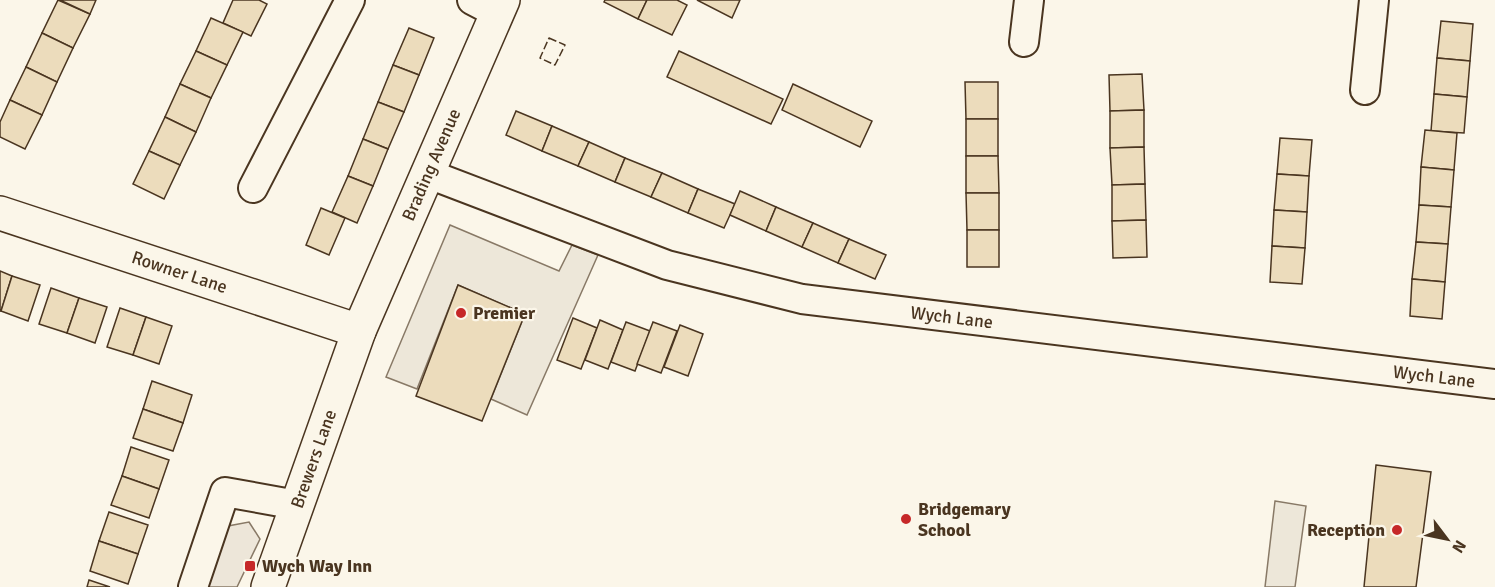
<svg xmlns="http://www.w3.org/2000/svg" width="1495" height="587" font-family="Signika,sans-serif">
<rect width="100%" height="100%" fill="#fbf6e9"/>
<polygon fill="#ede6d9" stroke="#887966" stroke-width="1.5" points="249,522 260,539 237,587 207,587 228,526"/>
<g fill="#ede7d9" stroke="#887966" stroke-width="1.5">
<polygon points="450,225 559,271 572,245 598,255 527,415 491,399 525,314 458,285 417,389 386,377"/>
<polygon points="1275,501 1306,506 1295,587 1265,587"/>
</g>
<g fill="#ecdcbc" stroke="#4a3520" stroke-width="1.5">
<polygon points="58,0 90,14 73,48 42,33"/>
<polygon points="60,0 96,0 90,14"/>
<polygon points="233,0 259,0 267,4 251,36 223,23"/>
<polygon points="605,0 647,0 638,19 604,2"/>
<polygon points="647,0 677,0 687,5 672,35 638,19"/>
<polygon points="697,0 740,0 732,18"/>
<polygon points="211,18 243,32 227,65 196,51"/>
<polygon points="1441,21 1473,24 1470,61 1437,58"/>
<polygon points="409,28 434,38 419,75 393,65"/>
<polygon points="42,33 73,48 57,82 26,67"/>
<polygon points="196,51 227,65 211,98 180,84"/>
<polygon points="679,51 783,99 771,124 667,77"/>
<polygon points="1437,58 1470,61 1467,97 1434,94"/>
<polygon points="393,65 419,75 404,112 378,102"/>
<polygon points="26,67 57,82 42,115 10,100"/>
<polygon points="1142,74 1144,110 1110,111 1109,75"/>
<polygon points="965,82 998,82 998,119 966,119"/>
<polygon points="180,84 211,98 196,132 165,117"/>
<polygon points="793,84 872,121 860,147 782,110"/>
<polygon points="1434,94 1467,97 1464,133 1431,131"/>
<polygon points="10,100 42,115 25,149 0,137 0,122"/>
<polygon points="378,102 404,112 388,149 363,139"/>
<polygon points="1144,110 1144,147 1110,148 1110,111"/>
<polygon points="516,111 552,126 542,151 506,135"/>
<polygon points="165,117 196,132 180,165 149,151"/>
<rect x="966" y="119" width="32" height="37"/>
<polygon points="552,126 589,142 578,166 542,151"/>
<polygon points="1425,130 1457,133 1454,170 1421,167"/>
<polygon points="1280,138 1312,140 1309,176 1277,174"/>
<polygon points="363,139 388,149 373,186 348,176"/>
<polygon points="589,142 625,158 615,182 578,166"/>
<polygon points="1144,147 1145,184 1112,185 1110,148"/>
<polygon points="149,151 180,165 164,199 133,184"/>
<polygon points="966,156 998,156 999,193 966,193"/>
<polygon points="625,158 662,173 651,197 615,182"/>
<polygon points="1421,167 1454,170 1451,207 1419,205"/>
<polygon points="662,173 698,189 688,213 651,197"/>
<polygon points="1277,174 1309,176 1307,212 1274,210"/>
<polygon points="348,176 373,186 357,223 332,212"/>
<polygon points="1145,184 1146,220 1112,221 1112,185"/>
<polygon points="698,189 735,204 724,228 688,213"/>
<polygon points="740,191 776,207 766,231 730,215"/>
<polygon points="966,193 999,193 999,230 967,230"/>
<polygon points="1419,205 1451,207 1448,244 1416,242"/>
<polygon points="776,207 813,223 802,247 766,231"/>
<polygon points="321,208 345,218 329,255 306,245"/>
<polygon points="1274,210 1307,212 1305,248 1272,246"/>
<polygon points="1146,220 1147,257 1113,258 1112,221"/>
<polygon points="813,223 849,239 838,263 802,247"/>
<rect x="967" y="230" width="32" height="37"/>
<polygon points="849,239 886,255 875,279 838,263"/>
<polygon points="1416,242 1448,244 1445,282 1412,279"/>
<polygon points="1272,246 1305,248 1302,284 1270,282"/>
<polygon points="0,271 12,276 1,311 0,311"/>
<polygon points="12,276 40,285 28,321 1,311"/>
<polygon points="1412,279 1445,282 1442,319 1410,316"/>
<polygon points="458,285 525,314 482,421 416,396"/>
<polygon points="51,288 79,298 67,333 39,324"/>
<polygon points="79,298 107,307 95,343 67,333"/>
<polygon points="120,308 146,317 133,355 107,347"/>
<polygon points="146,317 172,326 159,364 133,355"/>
<polygon points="573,318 597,328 581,369 557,360"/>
<polygon points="600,320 623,330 608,369 585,360"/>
<polygon points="626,322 650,331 635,371 611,362"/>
<polygon points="653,322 677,331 661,373 637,364"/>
<polygon points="680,325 703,334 688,376 664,367"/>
<polygon points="152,381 192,395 183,423 143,409"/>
<polygon points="143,409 183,423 173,451 133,438"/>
<polygon points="131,447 169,460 159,489 122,476"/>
<polygon points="1376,465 1431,472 1416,587 1364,587"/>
<polygon points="122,476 159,489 149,518 111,505"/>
<polygon points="109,512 148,525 138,554 99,541"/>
<polygon points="99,541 138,554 128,584 90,571"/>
<polygon points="89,580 110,587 87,587"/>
</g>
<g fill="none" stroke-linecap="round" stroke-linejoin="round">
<g stroke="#4a3520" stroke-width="32">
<g id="street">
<polyline points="472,0 497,13"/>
<polyline points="1024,42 1029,0"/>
<polyline points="1365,90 1374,0"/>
<path id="s1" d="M426 173 667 265 802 299 1495 384"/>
<polyline points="253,188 350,0"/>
<polyline points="193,587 225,492 297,505"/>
</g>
</g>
<g stroke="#4a3520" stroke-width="36">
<g id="secondary">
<path id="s2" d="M0 213 359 331"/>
<path id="s3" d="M268 587 359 331 503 0"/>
</g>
</g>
<use href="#street" stroke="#fbf6e9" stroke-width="28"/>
<use href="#secondary" stroke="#fbf6e9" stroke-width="33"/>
<polygon stroke="#4a3520" stroke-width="1.5" stroke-dasharray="8 3" stroke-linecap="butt" points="549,38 565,45 555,65 540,58"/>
</g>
<g fill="#c62828" stroke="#fbf6e9" stroke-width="2">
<circle cx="461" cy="313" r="6"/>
<circle cx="906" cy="519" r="6"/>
<circle cx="1397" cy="530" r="6"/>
<rect x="244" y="560" width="12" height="12" rx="3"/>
</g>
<g text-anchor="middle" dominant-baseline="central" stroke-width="4.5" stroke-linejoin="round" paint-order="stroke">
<g font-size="18" fill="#4a3520" stroke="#fbf6e9">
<text stroke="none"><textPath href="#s3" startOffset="453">Brading Avenue</textPath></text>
<text stroke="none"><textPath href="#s2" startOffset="189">Rowner Lane</textPath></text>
<text stroke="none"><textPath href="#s1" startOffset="548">Wych Lane</textPath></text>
<text stroke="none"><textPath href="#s1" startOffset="1034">Wych Lane</textPath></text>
<text stroke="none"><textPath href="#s3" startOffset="136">Brewers Lane</textPath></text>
</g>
<g font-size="18" font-weight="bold" fill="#4a3520" stroke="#fbf6e9" text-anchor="start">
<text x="473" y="313">Premier</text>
<text x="918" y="509">Bridgemary<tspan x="918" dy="21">School</tspan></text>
<text x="1385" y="530" text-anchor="end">Reception</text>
<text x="262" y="566">Wych Way Inn</text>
</g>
</g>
<g transform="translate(1447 539) rotate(122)" stroke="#fbf6e9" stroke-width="4.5" paint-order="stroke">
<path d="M0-4.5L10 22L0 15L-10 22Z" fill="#4a3520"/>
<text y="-9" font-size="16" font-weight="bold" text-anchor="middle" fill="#4a3520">N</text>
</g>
</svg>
